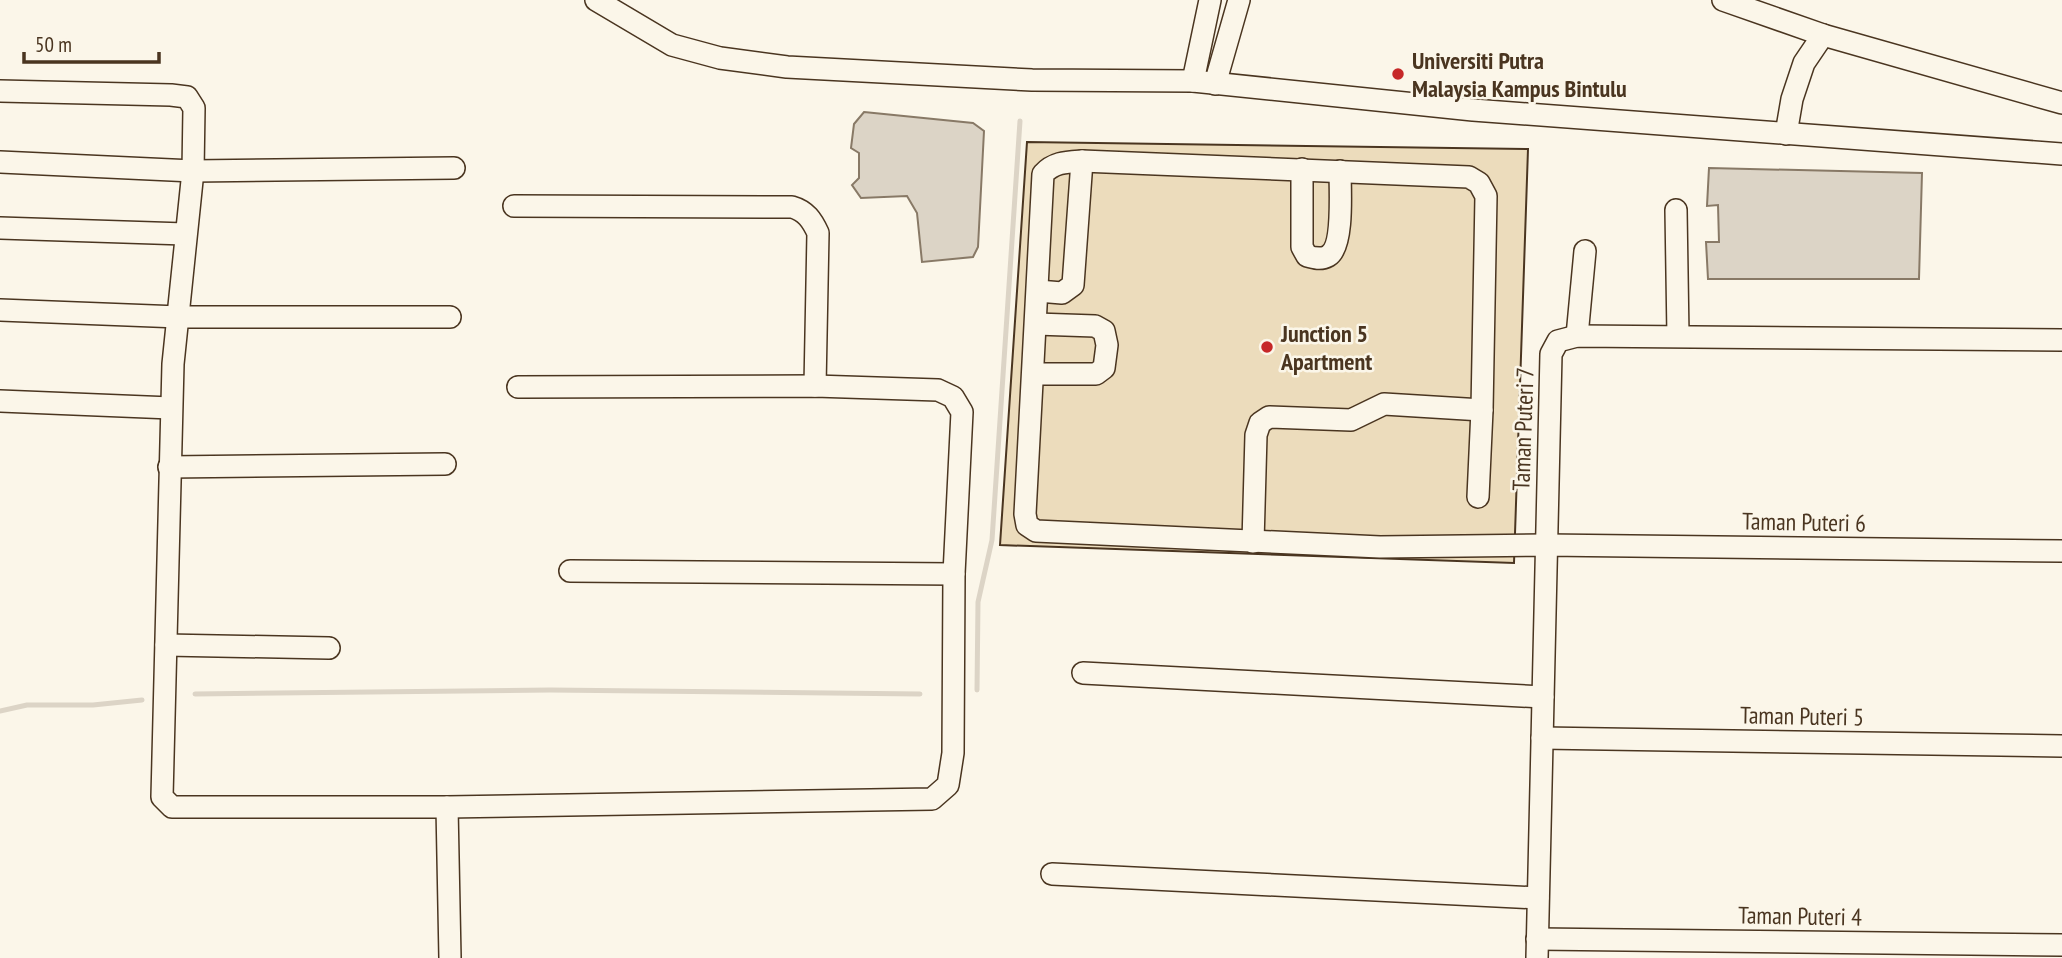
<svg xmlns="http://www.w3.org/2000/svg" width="2062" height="958" font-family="'PT Sans Narrow',sans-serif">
<rect width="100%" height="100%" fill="#fbf6e9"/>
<g fill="#dcd4c6" stroke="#887966" stroke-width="2">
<polygon points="864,112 973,123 984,131 978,247 973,257 922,262 917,213 907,196 861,198 852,185 859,178 859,153 851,148 854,124"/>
<polygon points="1709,168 1922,173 1919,279 1708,279 1706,242 1719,242 1718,205 1707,206"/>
</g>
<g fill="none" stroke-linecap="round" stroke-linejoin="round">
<g stroke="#dcd4c6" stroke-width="5">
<polyline points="977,690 978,602 992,540 1020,121"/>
<polyline points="195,694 550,690 920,694"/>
<polyline points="0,711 27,705 93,705 142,700"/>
</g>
</g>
<polygon fill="#ecdcbc" stroke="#4a3520" stroke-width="2" points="1027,142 1528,149 1514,563 1000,545"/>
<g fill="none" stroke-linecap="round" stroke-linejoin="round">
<g stroke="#4a3520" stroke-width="24">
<g id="minor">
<polyline points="596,0 672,45 720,58 787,67 1032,80 1193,81 1473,110 2062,154"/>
<polyline points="1723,0 1823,35 2062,103"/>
<polyline points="1193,81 1210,0"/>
<polyline points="1215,84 1239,0"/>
<polyline points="0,91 171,95 187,97 194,108 193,171 173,364 162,797 172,807 447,807 932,799 948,785 953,753 954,574 962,412 953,397 938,390 815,386 518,387"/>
<polyline points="1786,134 1792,99 1804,63 1823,35"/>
<polyline points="0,162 193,171 454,168"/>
<path d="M1302 169V247L1307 256C1314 258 1321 260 1328 256 1344 247 1340 189 1340 171"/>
<path d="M514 206 792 207C806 211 812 220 818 233L815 386"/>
<polyline points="1676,210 1678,336"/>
<polyline points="0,228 185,234"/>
<polyline points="1038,291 1062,293 1073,285 1082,161"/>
<polyline points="0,310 179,317 450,317"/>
<polyline points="1577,336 1585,251"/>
<polyline points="1033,374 1096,374 1104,368 1107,345 1104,331 1095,326 1036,324"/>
<polyline points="0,401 171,408"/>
<polyline points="169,467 445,464"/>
<path d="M1478 497 1482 410 1486 196 1479 183 1469 177 1082 161C1067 162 1054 162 1043 174L1025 514 1027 525 1036 531 1380 547 1546 545 2062 551"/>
<polyline points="1253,542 1256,435 1260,423 1269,417 1351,420 1384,404 1482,410"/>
<polyline points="570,571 954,574"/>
<polyline points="166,645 329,648"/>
<polyline points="1083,673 1543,697"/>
<polyline points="1542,738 2062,746"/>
<polyline points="447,807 450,958"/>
<polyline points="1052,874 1538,898"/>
<polyline points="1537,939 2062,945"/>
<polyline points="1537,958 1551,354 1558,341 1577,336 2062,340"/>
</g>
</g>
<use href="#minor" stroke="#fbf6e9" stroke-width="21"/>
</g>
<g fill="#c62828" stroke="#fbf6e9" stroke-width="2.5">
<circle cx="1398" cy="74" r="7"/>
<circle cx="1267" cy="347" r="7"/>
</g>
<g text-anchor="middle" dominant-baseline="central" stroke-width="5" stroke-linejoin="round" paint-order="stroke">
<g font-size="24" font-weight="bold" fill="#4a3520" stroke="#fbf6e9" text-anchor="start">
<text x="1412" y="60">Universiti Putra<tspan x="1412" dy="28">Malaysia Kampus Bintulu</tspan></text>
<text x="1281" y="333">Junction 5<tspan x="1281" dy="28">Apartment</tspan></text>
</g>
<g font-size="24" fill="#4a3520" stroke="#fbf6e9">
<text transform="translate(1523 429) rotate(-88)">Taman Puteri 7</text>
<text transform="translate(1804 522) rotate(1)">Taman Puteri 6</text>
<text transform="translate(1802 716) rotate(1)">Taman Puteri 5</text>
<text transform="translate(1800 916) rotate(1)">Taman Puteri 4</text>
</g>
</g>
<path d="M24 52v10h135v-10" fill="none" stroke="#4a3520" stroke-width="3.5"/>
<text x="35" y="52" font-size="21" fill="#4a3520" stroke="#fbf6e9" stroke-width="5" paint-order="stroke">50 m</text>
</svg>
